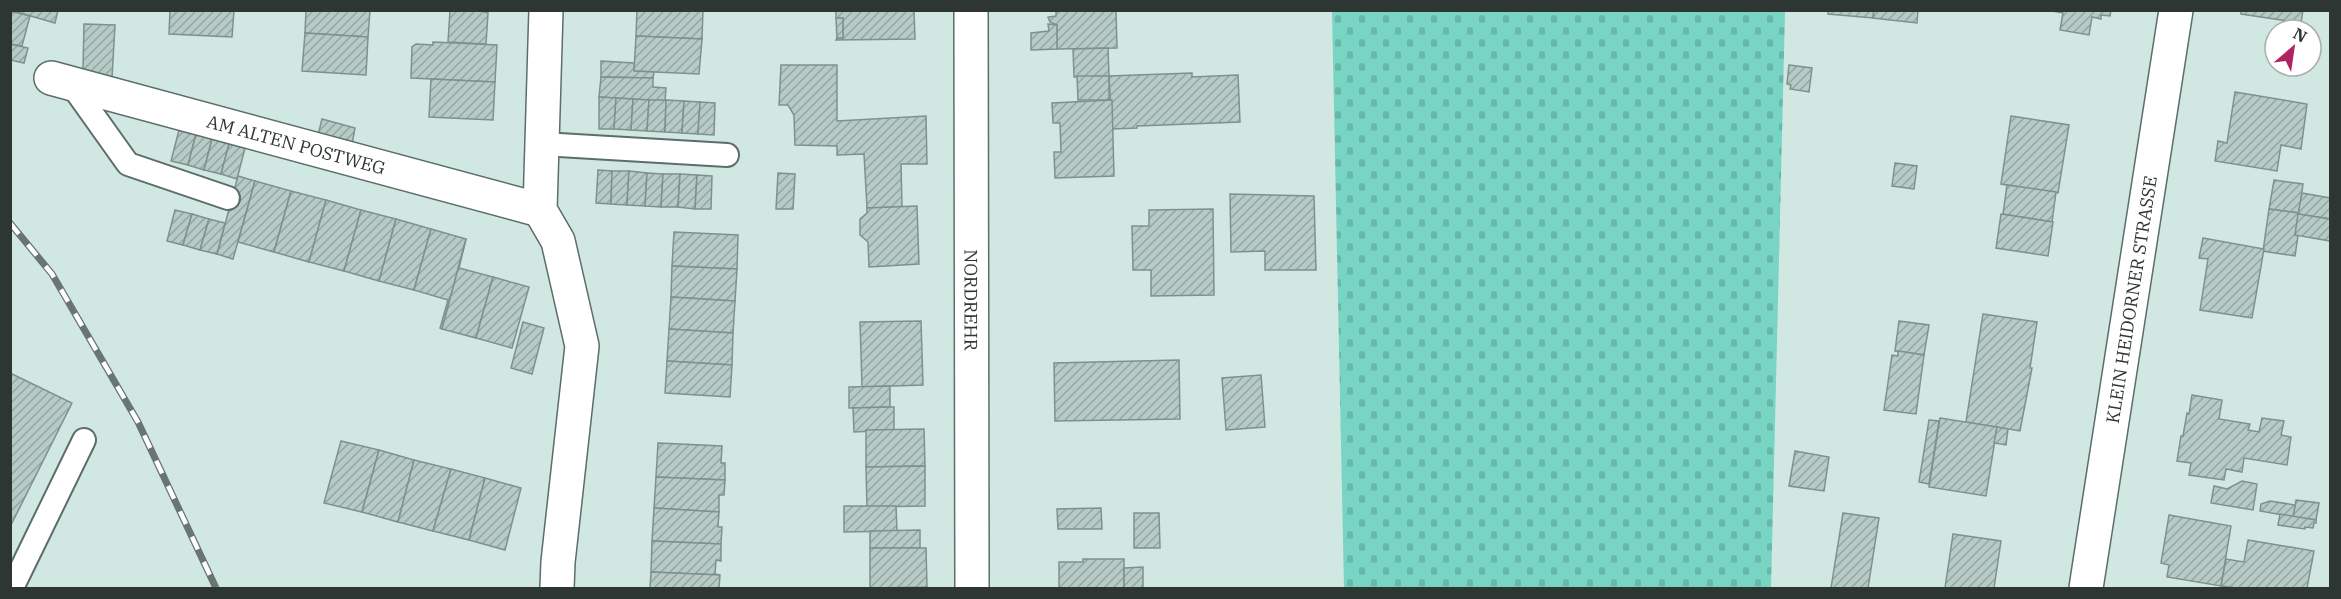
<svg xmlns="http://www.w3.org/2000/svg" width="2341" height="599" font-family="'IBM Plex Serif',serif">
<defs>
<pattern id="cemetery-stones" width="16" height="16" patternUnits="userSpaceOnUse" patternTransform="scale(1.5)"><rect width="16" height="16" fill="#78d5c4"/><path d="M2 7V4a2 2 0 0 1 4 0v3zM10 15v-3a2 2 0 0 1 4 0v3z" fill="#68b7a9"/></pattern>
<pattern id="building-hatch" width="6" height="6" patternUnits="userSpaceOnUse" patternTransform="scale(1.5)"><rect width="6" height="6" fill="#b6cbc6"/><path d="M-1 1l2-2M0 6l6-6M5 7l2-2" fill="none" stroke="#94a6a2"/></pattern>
</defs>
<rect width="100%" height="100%" fill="#d1e7e1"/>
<polygon fill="url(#cemetery-stones)" points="1332,11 1785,11 1771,588 1344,588"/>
<g fill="url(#building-hatch)" stroke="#7e918d" stroke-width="1.5">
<polygon points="10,10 58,10 55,23"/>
<polygon points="170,10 234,10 232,37 169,34"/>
<polygon points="306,10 370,10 368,37 305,33"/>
<polygon points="450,10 478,10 488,13 486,44 448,42"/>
<polygon points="637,10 703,10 702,39 636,36"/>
<polygon points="836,10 914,10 915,39 836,40 837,38 843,38 843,18 836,18"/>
<polygon points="1056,10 1116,10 1117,48 1057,49 1057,25 1050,22 1048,17 1056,16"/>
<polygon points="1828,10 1874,10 1873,18 1828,14"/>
<polygon points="1874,10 1918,10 1917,23 1873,18"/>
<polygon points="2111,10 2110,16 2101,15 2101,19 2092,17 2089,35 2060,30 2063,13 2052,11"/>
<polygon points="2241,10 2303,10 2301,23 2241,14"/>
<polygon points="10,11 30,16 22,46 10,44"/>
<polygon points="836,18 843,18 843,38 837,38"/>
<polygon points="84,24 115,25 112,78 83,69"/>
<polygon points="1048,24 1057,25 1057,49 1031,50 1031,33 1049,31"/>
<polygon points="305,33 368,37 366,75 302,71"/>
<polygon points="636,36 702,39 699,74 634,71"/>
<polygon points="433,42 497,45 495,82 411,78 412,47 416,44 433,45"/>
<polygon points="10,44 28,48 24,63 10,60"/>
<polygon points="1108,48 1109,76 1074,77 1073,49"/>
<polygon points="601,61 634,63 634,71 654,72 653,78 601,77"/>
<polygon points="781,65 837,65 837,121 926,116 927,164 901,164 902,207 867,208 864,154 837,155 837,146 795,145 794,115 788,105 779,105"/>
<polygon points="1789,65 1812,68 1809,92 1790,89 1791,85 1787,84"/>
<polygon points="1192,73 1192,77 1238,75 1240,122 1137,126 1137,128 1112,129 1109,76"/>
<polygon points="1077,76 1109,76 1109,100 1078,100"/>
<polygon points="601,77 653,78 653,87 666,88 665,101 599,97"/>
<polygon points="431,79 495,82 493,120 429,117"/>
<polygon points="2235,92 2307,104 2301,149 2281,145 2277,171 2215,161 2218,141 2227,143"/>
<polygon points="599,97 616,98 614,129 599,129"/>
<polygon points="616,98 633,99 631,130 614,129"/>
<polygon points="633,99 649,100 647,131 631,130"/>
<polygon points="649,100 666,100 665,132 647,131"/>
<polygon points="666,100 684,101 682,133 665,132"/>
<polygon points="1112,100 1114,176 1055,178 1054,152 1061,152 1060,123 1053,123 1052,103"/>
<polygon points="684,101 700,102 698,134 682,133"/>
<polygon points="700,102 715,103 714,135 698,134"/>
<polygon points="2011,116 2069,125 2058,193 2001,184"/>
<polygon points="322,119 355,128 352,144 318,135"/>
<polygon points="179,130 196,134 188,165 171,161"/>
<polygon points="196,134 212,139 204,170 188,165"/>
<polygon points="212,139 229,144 221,174 204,170"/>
<polygon points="229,144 245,148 237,179 221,174"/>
<polygon points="1895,163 1917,166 1914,189 1892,186"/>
<polygon points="598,170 612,171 611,204 596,203"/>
<polygon points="612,171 629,171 627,205 611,204"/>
<polygon points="629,171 647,173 645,206 627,205"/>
<polygon points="647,173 663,174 661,207 645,206"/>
<polygon points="778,173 795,174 793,209 776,209"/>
<polygon points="663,174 680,174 678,207 661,207"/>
<polygon points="680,174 697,175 695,209 678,207"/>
<polygon points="697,175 712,176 711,209 695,209"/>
<polygon points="238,176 255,181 233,259 217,254"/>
<polygon points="2274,180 2303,184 2299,213 2269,209"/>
<polygon points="255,181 291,191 274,252 238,242"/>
<polygon points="2007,185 2056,192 2052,222 2003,214"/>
<polygon points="291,191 326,200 309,262 274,252"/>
<polygon points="2302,193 2330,198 2330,219 2298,214"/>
<polygon points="1230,194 1314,196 1316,270 1265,270 1265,251 1231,252"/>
<polygon points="326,200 361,210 344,271 309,262"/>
<polygon points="917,206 919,264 869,267 868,242 860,235 860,219 867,213 867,208"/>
<polygon points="1213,209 1214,295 1151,296 1151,270 1133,270 1132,226 1149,226 1149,210"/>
<polygon points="2269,209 2299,213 2295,235 2298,236 2295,256 2263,251"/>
<polygon points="175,210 192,214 183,245 167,241"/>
<polygon points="361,210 396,219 379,281 344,271"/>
<polygon points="192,214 209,219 200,250 183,245"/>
<polygon points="2001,214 2053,222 2048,256 1996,248"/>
<polygon points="2298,214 2330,219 2330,241 2295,235"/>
<polygon points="209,219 225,223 217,254 200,250"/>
<polygon points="396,219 431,229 414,290 379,281"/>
<polygon points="431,229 466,239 442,329 440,328 448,300 414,290"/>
<polygon points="674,232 738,235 737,269 672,266"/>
<polygon points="2203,238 2264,249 2252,318 2200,310 2208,259 2199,258"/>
<polygon points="466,239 459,268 493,277 476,338 442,329"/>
<polygon points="672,266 737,269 735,301 671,297"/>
<polygon points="493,277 529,287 512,348 476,338"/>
<polygon points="671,297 735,301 733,333 669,329"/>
<polygon points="1983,314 2037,322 2030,368 2032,368 2020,431 1966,422"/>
<polygon points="921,321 923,385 862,387 860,322"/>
<polygon points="1899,321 1929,325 1924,355 1895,351"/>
<polygon points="523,322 544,328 532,374 511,368"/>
<polygon points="669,329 733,333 732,365 667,361"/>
<polygon points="1898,351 1924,355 1916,414 1884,410 1892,355 1898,356"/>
<polygon points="1179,360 1180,419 1055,421 1054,363"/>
<polygon points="667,361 732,365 730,397 665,393"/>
<polygon points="10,373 72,403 10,527"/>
<polygon points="1261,375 1265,427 1226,430 1222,378"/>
<polygon points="890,386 890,407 849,408 849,387"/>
<polygon points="2192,395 2222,400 2219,419 2250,424 2248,430 2259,432 2262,418 2284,421 2281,435 2291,437 2287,465 2244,458 2242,472 2226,469 2224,480 2189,475 2191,463 2177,461 2181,436 2183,436 2187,413 2189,414"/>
<polygon points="890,407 894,407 894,430 854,432 853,408"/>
<polygon points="1940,418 1997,427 1986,496 1929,487"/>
<polygon points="1929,420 1939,421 1929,484 1919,482"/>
<polygon points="1997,427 2008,429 2006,445 1994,443"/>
<polygon points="924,429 925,466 866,467 866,430"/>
<polygon points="341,441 379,450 362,512 324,503"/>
<polygon points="658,443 722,446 721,463 725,463 725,480 656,477"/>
<polygon points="379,450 414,460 398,522 362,512"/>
<polygon points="1795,451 1829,457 1824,491 1789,486"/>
<polygon points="414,460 451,469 433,531 398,522"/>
<polygon points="925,466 925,506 867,507 866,467"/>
<polygon points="451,469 485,478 469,540 433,531"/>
<polygon points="656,477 725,480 724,495 719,495 719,512 654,508"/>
<polygon points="485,478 521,488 505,550 469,540"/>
<polygon points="2242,481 2257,484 2253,510 2211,503 2214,486 2227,489"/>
<polygon points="2296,500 2319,503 2316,520 2293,517"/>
<polygon points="2270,501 2295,505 2293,517 2260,511 2261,504"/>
<polygon points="844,506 896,506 897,531 844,532"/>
<polygon points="654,508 719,512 718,527 722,527 721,544 652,541"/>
<polygon points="1101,508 1102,529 1058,529 1057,509"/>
<polygon points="1134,513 1159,513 1160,548 1134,548"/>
<polygon points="1843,513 1879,518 1868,588 1831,588"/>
<polygon points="2280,514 2316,520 2316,523 2314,523 2313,528 2305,527 2305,529 2278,525"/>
<polygon points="2169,515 2231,526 2221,586 2167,577 2169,565 2161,563"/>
<polygon points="920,530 920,548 870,548 870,531"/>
<polygon points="1953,534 2001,541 1994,588 1945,588"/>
<polygon points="2248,540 2314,551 2307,588 2237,588 2221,586 2226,559 2244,562"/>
<polygon points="652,541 721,544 721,561 716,560 715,574 720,575 651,572"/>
<polygon points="870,548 926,548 927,587 870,588"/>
<polygon points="1083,559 1124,559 1124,588 1059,588 1059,562 1083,562"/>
<polygon points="1143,567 1143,588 1124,588 1124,568"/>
<polygon points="651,572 720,575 719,588 650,588"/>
</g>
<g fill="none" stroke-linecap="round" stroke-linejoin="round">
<g stroke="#5b6e69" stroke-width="26">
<g id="lane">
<polyline points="71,84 128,164 228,198"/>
<polyline points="542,144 727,155"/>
<polyline points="12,588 84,440"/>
</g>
</g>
<g stroke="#5b6e69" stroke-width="36">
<g id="street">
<polyline points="546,10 540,210 558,241 582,346 558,562 557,588"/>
<path id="s1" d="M971 10 972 588"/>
<path id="s2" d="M51 78 540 210"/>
</g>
</g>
<g stroke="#5b6e69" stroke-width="36">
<g id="secondary">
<path id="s3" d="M2086 588 2176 10"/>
</g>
</g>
<use href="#lane" stroke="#fff" stroke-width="22"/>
<use href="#street" stroke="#fff" stroke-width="33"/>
<use href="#secondary" stroke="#fff" stroke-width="33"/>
<g stroke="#687572" stroke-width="7">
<polyline id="rail" points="10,223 52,274 138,422 216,588"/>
</g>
<use href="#rail" stroke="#fff" stroke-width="4.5" stroke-dasharray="14" stroke-linecap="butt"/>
</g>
<g text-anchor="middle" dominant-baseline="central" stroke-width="4.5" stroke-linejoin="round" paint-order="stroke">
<g font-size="18" fill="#2e3634" stroke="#fff">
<text stroke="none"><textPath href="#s2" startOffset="254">AM ALTEN POSTWEG</textPath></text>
<text stroke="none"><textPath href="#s3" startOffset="292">KLEIN HEIDORNER STRASSE</textPath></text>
<text stroke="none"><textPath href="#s1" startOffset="290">NORDREHR</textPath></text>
</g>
</g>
<rect width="2341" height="599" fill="none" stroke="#2e3634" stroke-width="24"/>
<g transform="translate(2293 48) rotate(29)"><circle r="28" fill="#ffffff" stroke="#abafae" stroke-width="1.5"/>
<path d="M0-4.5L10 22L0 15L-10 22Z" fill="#af2360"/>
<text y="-9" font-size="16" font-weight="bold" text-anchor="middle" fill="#2e3634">N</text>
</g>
</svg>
